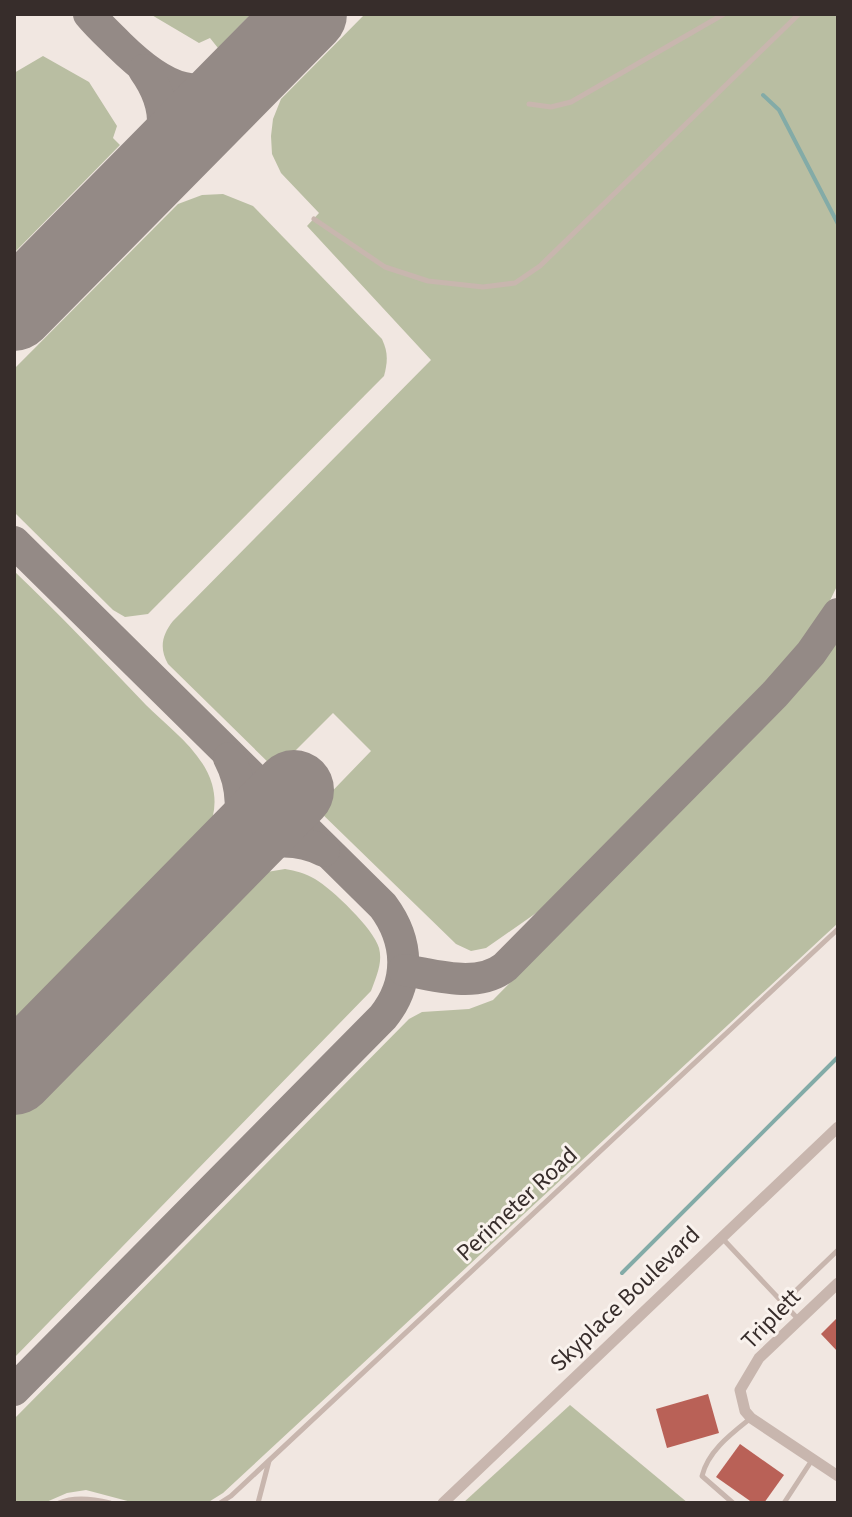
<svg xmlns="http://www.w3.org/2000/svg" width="852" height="1517" font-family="'Source Sans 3',sans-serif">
<rect width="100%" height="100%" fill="#f1e7e1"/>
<g fill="#b9bea2">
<polygon points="150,14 251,14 218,48 210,38 199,43"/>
<path d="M365 14H838V584L822 617 789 658 539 911 486 948 471 951 456 944 316 808 371 751 333 713 276 770 168 664C159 648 162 635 173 621L431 360 307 226 319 213 281 173 272 154 271 136 273 119 281 99Z"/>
<polygon points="43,56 89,82 117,126 113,138 120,145 14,253 14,73"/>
<path d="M223 194 253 206 382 339C388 352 388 361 384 376L148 614 125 617 113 610 14 512V369L178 204 202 195Z"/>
<path d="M14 571C60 615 102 659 146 705 168 727 203 752 212 784 220 813 208 834 191 856L14 1035Z"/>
<polygon points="838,641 838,923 223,1493 207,1503 135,1503 86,1490 67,1493 44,1503 14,1503 14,1419 409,1019 422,1012 469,1009 493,1000 802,685"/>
<path d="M285 869C296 871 305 873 315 879 332 889 374 929 379 948 383 963 376 977 371 991L14 1358V1112L238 886 261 873Z"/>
<polygon points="570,1405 688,1503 463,1503"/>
</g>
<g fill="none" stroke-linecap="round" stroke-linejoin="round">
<g stroke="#83aba7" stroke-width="4">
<polyline points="763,95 779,110 838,224"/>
<polyline points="622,1273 838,1057"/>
</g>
<g stroke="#948a86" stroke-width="32">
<path d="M89 14C98 25 109 35 119 45 164 89 200 108 255 67"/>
<path d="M141 183C165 142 174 112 144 70"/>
<path d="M14 542 383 906C409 941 411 982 383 1017L14 1390"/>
<path d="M229 758C245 788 242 817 236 850 267 841 295 836 324 851"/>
<path d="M404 970C436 975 477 989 505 967L775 694 811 653 838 614"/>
</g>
<g stroke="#948a86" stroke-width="80">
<polyline points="14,311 307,14"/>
<polyline points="14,1075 294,790"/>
</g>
</g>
<g fill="#b96157">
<polygon points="838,1317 838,1352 821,1334"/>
<polygon points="708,1394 719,1433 667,1448 656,1409"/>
<polygon points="740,1444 784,1475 764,1503 753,1503 716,1477"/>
</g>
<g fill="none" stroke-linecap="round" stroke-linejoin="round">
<g stroke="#c8b6ae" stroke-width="5">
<polyline points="529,104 551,107 571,102 724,14"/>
<polyline points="314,219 385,267 428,281 483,287 515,283 540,266 799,14"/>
<polyline points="723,1239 798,1319"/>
<polyline points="783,1303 838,1250"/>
<path d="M59 1503C75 1496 94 1499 110 1503"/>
<polyline points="220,1503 231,1496 838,929"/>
<polyline points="258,1503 269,1461"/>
<path d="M733 1503 702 1476C708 1451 731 1434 751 1418"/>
<polyline points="784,1503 812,1460"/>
</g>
<g stroke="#c8b6ae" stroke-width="11">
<polyline points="838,1283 759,1358 740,1390 745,1411 751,1418 838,1476"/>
<polyline points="443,1503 838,1127"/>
</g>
</g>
<g text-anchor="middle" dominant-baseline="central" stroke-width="6" stroke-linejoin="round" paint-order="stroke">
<g font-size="24" fill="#372d2b" stroke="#f9f2ed">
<text transform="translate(517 1204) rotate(-43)">Perimeter Road</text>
<text transform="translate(625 1299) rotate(-44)">Skyplace Boulevard</text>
<text transform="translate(771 1319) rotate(-46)">Triplett</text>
</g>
</g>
<rect width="852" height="1517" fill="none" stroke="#372d2b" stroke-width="32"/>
</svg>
